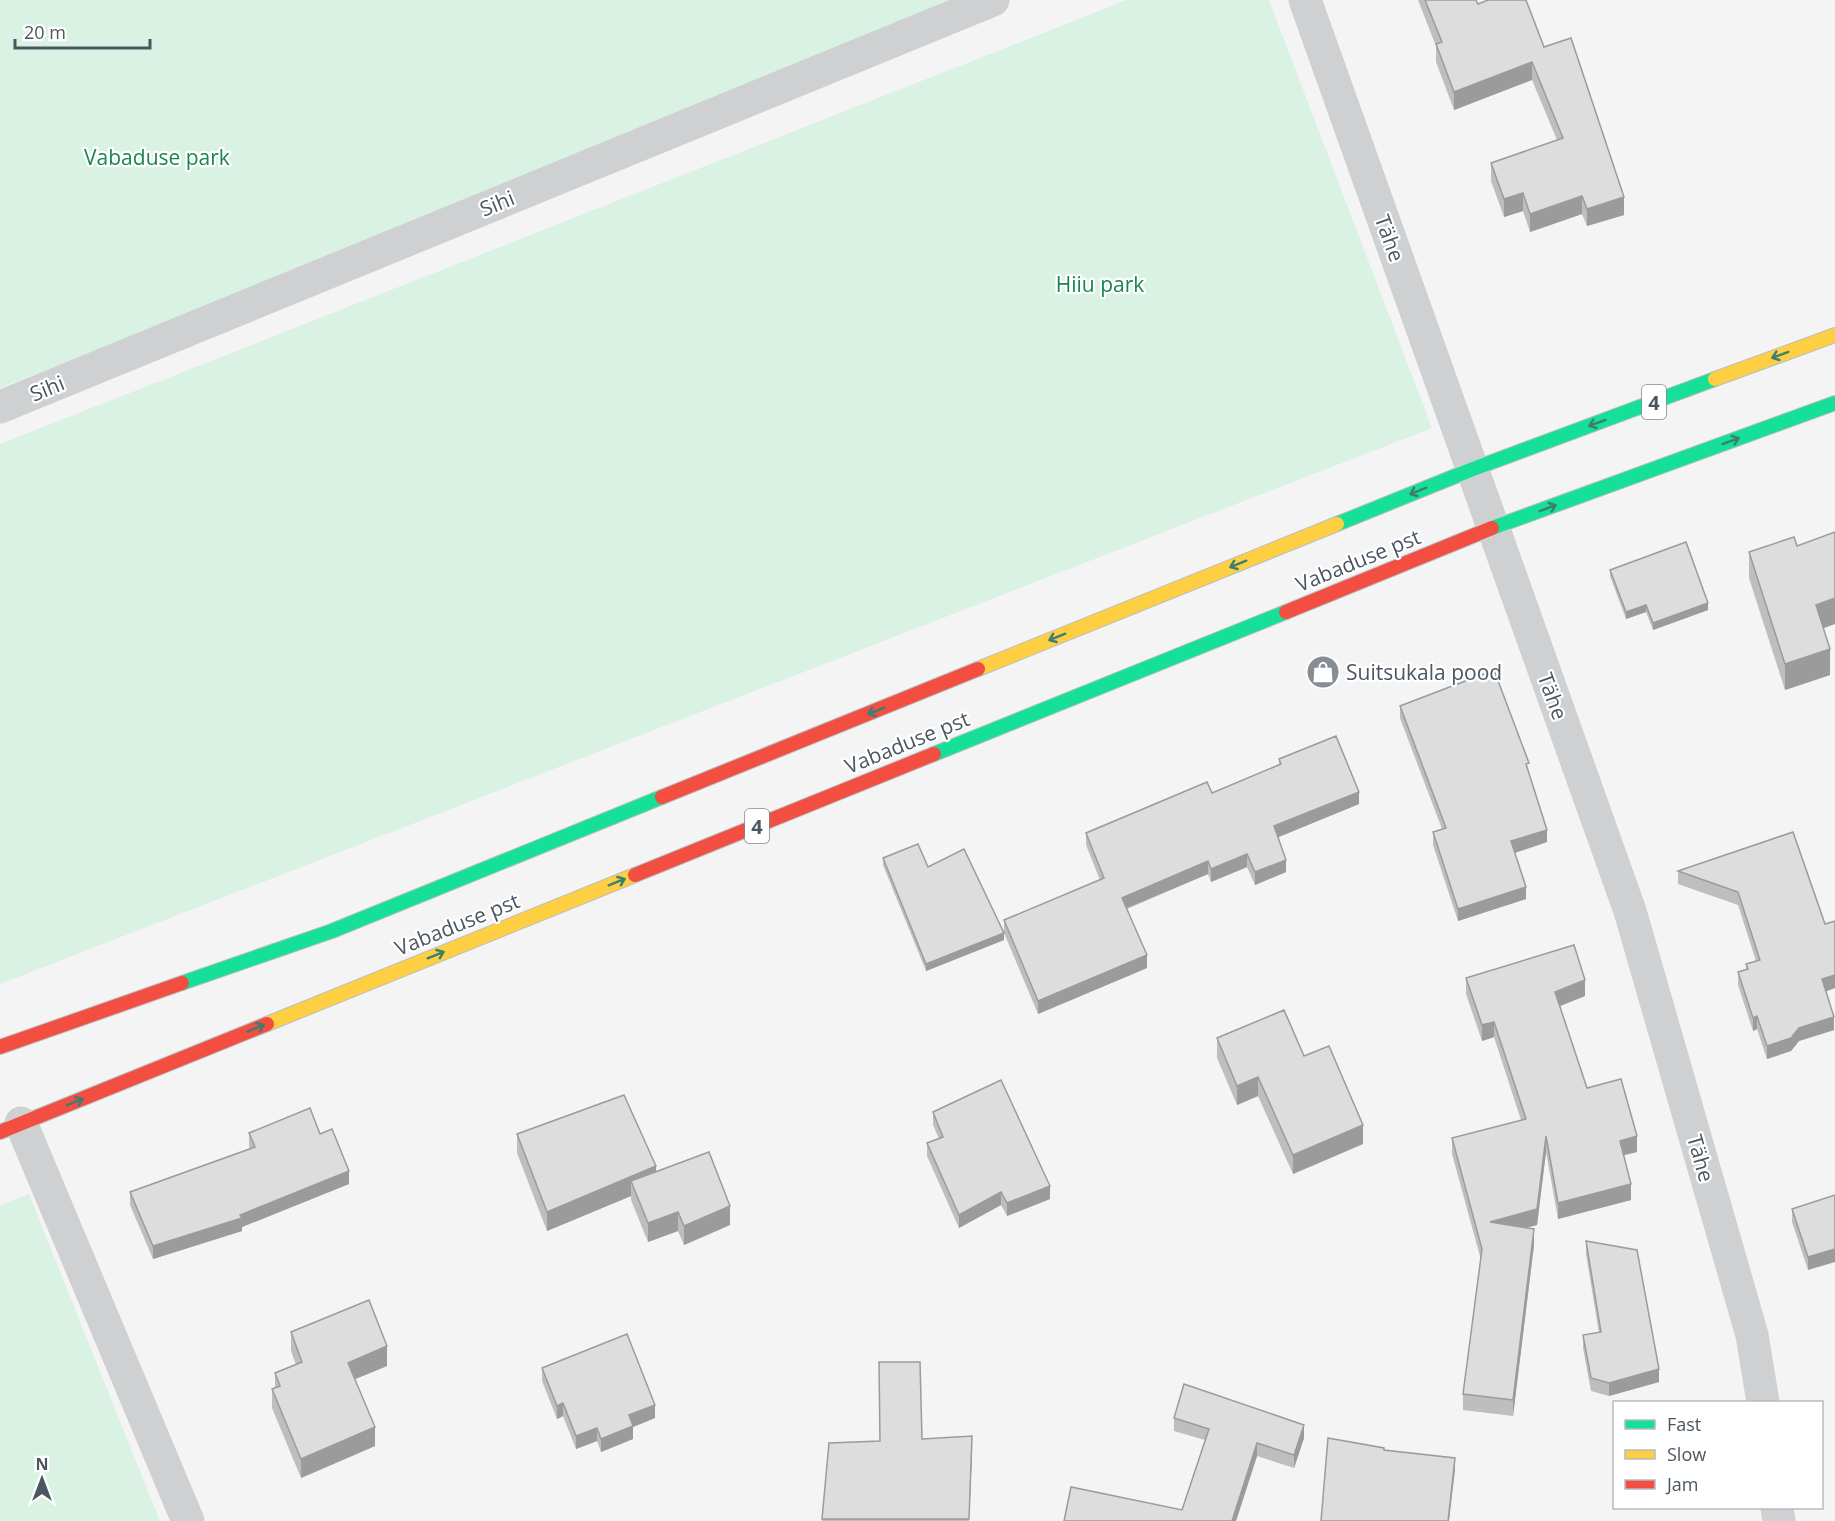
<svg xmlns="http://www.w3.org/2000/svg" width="1835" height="1521" font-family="'Open Sans',sans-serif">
<rect width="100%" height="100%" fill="#f4f4f4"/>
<g fill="#d9f2e3">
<polygon points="0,0 995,0 0,388"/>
<polygon points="1127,0 1269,0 1432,428 0,984 0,444"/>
<polygon points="29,1194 160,1521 0,1521 0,1205"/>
</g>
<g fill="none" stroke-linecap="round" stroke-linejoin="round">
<g stroke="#b9bec3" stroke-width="16">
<g id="fast">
<polyline points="1337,524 1473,469 1715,379"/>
<polyline points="1492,528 1835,403"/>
<polyline points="934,754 1286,612"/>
<polyline points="182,983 332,931 662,797"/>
</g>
</g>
<g stroke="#b9bec3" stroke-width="16">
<g id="slow">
<polyline points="1715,379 1835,335"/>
<polyline points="978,669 1337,524"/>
<polyline points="267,1024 635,875"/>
</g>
</g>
<g stroke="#b9bec3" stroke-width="16">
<g id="jam">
<polyline points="1286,612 1492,528"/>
<polyline points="662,797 978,669"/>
<polyline points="635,875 934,754"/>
<polyline points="0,1047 182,983"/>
<polyline points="0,1132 267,1024"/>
</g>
</g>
<g stroke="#ced0d2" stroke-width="33">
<polyline points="1305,0 1630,911 1752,1335 1763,1402"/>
<polyline points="0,407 993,0"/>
<polyline points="21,1123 188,1521"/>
<polyline points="1777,1508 1779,1521"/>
</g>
<use href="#fast" stroke="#16e098" stroke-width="14"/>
<use href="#slow" stroke="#ffcf43" stroke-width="14"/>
<use href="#jam" stroke="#f24e42" stroke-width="14"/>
</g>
<g fill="#bebebf">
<polygon points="1418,0 1476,0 1478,4 1544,47 1624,215 1587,226 1582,214 1530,232 1523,211 1504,217 1491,181 1491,163 1557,140 1532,80 1454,110 1436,62 1436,46"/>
<polygon points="1749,552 1823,628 1830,675 1785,690 1749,578"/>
<polygon points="1610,570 1708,610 1653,630 1646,612 1626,619 1610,576"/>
<polygon points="1400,706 1529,773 1547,842 1515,853 1526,899 1458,921 1433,845 1433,832 1442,829 1400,718"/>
<polygon points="1279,759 1359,804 1278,837 1286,872 1255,885 1247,867 1211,882 1208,874 1127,909 1147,968 1038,1014 1004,933 1004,920 1100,880 1086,845 1086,833 1212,793 1279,765"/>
<polygon points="1793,832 1834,1030 1799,1041 1791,1051 1767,1059 1757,1029 1753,1031 1738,985 1738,972 1746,969 1746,964 1756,961 1738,905 1678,884 1678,871"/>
<polygon points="883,858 928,867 1004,940 926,971 883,865"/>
<polygon points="1466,978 1585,996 1560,1006 1587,1088 1637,1152 1624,1155 1631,1200 1558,1219 1546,1152 1537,1225 1526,1228 1534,1245 1513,1416 1463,1410 1463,1394 1481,1260 1452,1154 1452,1138 1521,1120 1494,1037 1482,1041 1466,994"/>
<polygon points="1217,1038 1304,1056 1363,1144 1293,1174 1258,1096 1237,1105 1217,1058"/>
<polygon points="933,1112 1050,1199 1007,1216 1001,1205 959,1228 927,1156 927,1143 939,1139 933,1125"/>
<polygon points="249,1133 320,1134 349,1184 242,1227 242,1231 153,1259 130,1205 130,1192 250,1149 249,1146"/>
<polygon points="517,1134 656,1171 730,1225 684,1245 678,1231 648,1242 631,1200 631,1196 547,1231 517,1153"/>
<polygon points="1835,1195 1808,1270 1792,1222 1792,1209"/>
<polygon points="1586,1241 1659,1382 1609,1396 1591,1391 1583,1348 1583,1335 1599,1333 1586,1254"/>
<polygon points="291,1332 387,1366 355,1379 375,1446 301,1478 272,1408 272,1389 275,1388 275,1373 296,1365 291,1351"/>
<polygon points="542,1368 655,1418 633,1427 633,1439 601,1452 597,1441 576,1449 563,1416 557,1419 542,1381"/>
<polygon points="1174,1418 1304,1438 1294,1468 1257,1456 1236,1521 1064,1521 1182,1510 1205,1440 1174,1431"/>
<polygon points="922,1439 972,1454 969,1521 822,1521 829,1443"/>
</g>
<g fill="#9b9b9b">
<polygon points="1532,62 1532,80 1454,110 1454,92"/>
<polygon points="1523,193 1523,211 1504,217 1504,199"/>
<polygon points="1582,196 1582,214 1530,232 1530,214"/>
<polygon points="1624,197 1624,215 1587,226 1587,209"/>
<polygon points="1835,598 1835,624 1816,631 1816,605"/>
<polygon points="1708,603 1708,610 1653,630 1653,623"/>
<polygon points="1646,605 1646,612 1626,619 1626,612"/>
<polygon points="1830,649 1830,675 1785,690 1785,664"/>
<polygon points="1359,792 1359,804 1274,839 1274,826"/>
<polygon points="1547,830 1547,842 1511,854 1511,841"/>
<polygon points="1247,854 1247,867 1211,882 1211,869"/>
<polygon points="1286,860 1286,872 1255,885 1255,872"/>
<polygon points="1208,861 1208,874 1122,910 1122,898"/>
<polygon points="1526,887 1526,899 1458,921 1458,909"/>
<polygon points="1004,933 1004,940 926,971 926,964"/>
<polygon points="1147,955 1147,968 1038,1014 1038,1001"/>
<polygon points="1835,975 1835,988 1822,993 1822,979"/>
<polygon points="1585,980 1585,996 1555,1008 1555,992"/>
<polygon points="1757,1016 1757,1029 1753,1031 1753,1018"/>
<polygon points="1834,1017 1834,1030 1799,1041 1791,1051 1767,1059 1767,1046 1799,1028"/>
<polygon points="1494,1022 1494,1037 1482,1041 1482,1025"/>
<polygon points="1258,1077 1258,1096 1237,1105 1237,1086"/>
<polygon points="1363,1125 1363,1144 1293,1174 1293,1155"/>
<polygon points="1546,1136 1546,1152 1537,1225 1490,1237 1490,1222"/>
<polygon points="1637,1136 1637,1152 1620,1156 1620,1141"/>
<polygon points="656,1166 656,1185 631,1181 631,1196 547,1231 547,1212"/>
<polygon points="349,1171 349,1184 242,1227 242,1231 153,1259 153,1246 240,1215"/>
<polygon points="1631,1184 1631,1200 1558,1219 1558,1203"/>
<polygon points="1050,1186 1050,1199 1007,1216 1007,1203"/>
<polygon points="1001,1192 1001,1205 959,1228 959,1215"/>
<polygon points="730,1206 730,1225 684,1245 684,1226"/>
<polygon points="678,1212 678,1231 648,1242 648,1223"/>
<polygon points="1534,1229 1534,1245 1513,1416 1513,1400"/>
<polygon points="1835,1249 1835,1262 1808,1270 1808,1257"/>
<polygon points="387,1346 387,1366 348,1382 348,1363"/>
<polygon points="1659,1369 1659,1382 1609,1396 1609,1383"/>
<polygon points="563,1403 563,1416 557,1419 557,1406"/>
<polygon points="655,1405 655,1418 633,1427 633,1439 601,1452 601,1439 629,1415"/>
<polygon points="1304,1425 1304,1438 1294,1468 1294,1455"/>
<polygon points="375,1427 375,1446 301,1478 301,1459"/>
<polygon points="597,1428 597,1441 576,1449 576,1436"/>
<polygon points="972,1436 972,1454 969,1521"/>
<polygon points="1257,1443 1257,1456 1236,1521 1232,1521"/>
<polygon points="1455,1458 1455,1470 1449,1521 1448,1521"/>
</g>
<g fill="#ddddde" stroke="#9b9b9b" stroke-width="1.5">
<polygon points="1425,0 1476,0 1478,4 1488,0 1526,0 1544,47 1571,38 1624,197 1587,209 1582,196 1530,214 1523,193 1504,199 1491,163 1563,138 1532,62 1454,92 1436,44 1442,42"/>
<polygon points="1835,532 1835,598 1816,605 1830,649 1785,664 1749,552 1794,537 1797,546"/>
<polygon points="1686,542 1708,603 1653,623 1646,605 1626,612 1610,570"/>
<polygon points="1494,670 1529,763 1526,764 1547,830 1511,841 1526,887 1458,909 1433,832 1446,828 1400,706"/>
<polygon points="1336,736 1359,792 1274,826 1286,860 1255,872 1247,854 1211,869 1208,861 1122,898 1147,955 1038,1001 1004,920 1104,878 1086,833 1207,782 1212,793 1281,764 1279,759"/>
<polygon points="1793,832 1825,924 1835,921 1835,975 1822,979 1834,1017 1799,1028 1791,1038 1767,1046 1757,1016 1753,1018 1738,972 1748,969 1746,964 1760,960 1738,892 1678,871"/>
<polygon points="918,844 928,867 964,849 1004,933 926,964 883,858"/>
<polygon points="1574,945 1585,980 1555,992 1587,1088 1621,1079 1637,1136 1620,1141 1631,1184 1558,1203 1546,1136 1537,1209 1490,1222 1534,1229 1513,1400 1463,1394 1482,1249 1452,1138 1526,1119 1494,1022 1482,1025 1466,978"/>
<polygon points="1284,1010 1304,1056 1329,1046 1363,1125 1293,1155 1258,1077 1237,1086 1217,1038"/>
<polygon points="1001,1080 1050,1186 1007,1203 1001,1192 959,1215 927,1143 943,1137 933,1112"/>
<polygon points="624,1095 656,1166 547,1212 517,1134"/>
<polygon points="310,1108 320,1134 332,1129 349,1171 240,1215 242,1218 153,1246 130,1192 255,1147 249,1133"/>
<polygon points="709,1152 730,1206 684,1226 678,1212 648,1223 631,1181"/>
<polygon points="1835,1195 1835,1249 1808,1257 1792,1209"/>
<polygon points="1586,1241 1637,1250 1659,1369 1609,1383 1591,1378 1583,1335 1601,1332"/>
<polygon points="369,1300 387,1346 348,1363 375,1427 301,1459 272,1389 280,1386 275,1373 302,1362 291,1332"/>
<polygon points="627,1334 655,1405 629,1415 633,1426 601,1439 597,1428 576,1436 563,1403 557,1406 542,1368"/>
<polygon points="879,1362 920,1362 922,1439 972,1436 969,1519 822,1519 829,1443 880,1441"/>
<polygon points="1184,1384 1304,1425 1294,1455 1257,1443 1232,1521 1064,1521 1071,1487 1182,1510 1209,1429 1174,1418"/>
<polygon points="1328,1438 1384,1448 1384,1450 1455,1458 1448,1521 1321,1521"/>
</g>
<defs><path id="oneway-shaft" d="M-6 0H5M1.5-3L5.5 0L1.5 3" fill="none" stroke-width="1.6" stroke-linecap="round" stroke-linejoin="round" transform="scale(1.5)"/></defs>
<g stroke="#3a7f72">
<use href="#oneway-shaft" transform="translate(1780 355) rotate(160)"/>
<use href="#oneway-shaft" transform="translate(1597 423) rotate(160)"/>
<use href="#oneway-shaft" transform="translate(1731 441) rotate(-20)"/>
<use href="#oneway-shaft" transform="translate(1418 491) rotate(158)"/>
<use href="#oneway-shaft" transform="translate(1548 508) rotate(-20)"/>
<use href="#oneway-shaft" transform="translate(1238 564) rotate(158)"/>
<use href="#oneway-shaft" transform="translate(1057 637) rotate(158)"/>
<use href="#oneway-shaft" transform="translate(876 711) rotate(158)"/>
<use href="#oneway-shaft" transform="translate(617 882) rotate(-22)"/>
<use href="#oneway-shaft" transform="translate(436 955) rotate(-22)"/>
<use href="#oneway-shaft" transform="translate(256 1028) rotate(-22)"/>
<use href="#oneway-shaft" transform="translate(75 1102) rotate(-22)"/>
</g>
<defs>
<g id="shop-disc" transform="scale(1.725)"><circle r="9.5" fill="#868d94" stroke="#fff"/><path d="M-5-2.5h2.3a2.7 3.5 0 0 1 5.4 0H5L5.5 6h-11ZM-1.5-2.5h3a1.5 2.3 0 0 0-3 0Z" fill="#fff"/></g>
</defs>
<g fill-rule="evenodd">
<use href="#shop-disc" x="1323" y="672"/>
</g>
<g text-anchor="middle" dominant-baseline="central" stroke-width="4.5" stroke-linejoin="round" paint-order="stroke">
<g fill="#fff" stroke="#808990" stroke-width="1.5">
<rect x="1642" y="385" width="24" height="34" rx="4.5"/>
<rect x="745" y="809" width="24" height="34" rx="4.5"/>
</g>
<g font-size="20" font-weight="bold" fill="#4a5661">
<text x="1654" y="402">4</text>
<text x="757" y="826">4</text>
</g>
<g font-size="21" fill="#17864f" stroke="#fff">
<text x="157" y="157">Vabaduse park</text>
<text x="1100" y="284">Hiiu park</text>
</g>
<g font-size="21" fill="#4a5661" stroke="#fff">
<text transform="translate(497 203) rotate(-22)">Sihi</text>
<text transform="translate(1390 238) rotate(70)">Tähe</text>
<text transform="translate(47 388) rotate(-22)">Sihi</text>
<text transform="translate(1358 560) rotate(-22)">Vabaduse pst</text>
<text transform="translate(1553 696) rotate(70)">Tähe</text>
<text transform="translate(907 742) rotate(-22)">Vabaduse pst</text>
<text transform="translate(457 924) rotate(-22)">Vabaduse pst</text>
<text transform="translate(1701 1158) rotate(74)">Tähe</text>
</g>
<g font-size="21" fill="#4a5661" stroke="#fff" text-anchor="start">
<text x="1346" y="672">Suitsukala pood</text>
</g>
</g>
<rect x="1613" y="1401" width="210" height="108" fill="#ffffff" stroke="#b7bbc0" stroke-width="1.5"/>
<rect x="1625" y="1420" width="30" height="9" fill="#16e098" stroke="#b7bbc0" stroke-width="1.5"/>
<text x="1667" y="1431" font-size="18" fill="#4a5661">Fast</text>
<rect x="1625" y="1450" width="30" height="9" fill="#ffcf43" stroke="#b7bbc0" stroke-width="1.5"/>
<text x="1667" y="1461" font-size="18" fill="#4a5661">Slow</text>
<rect x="1625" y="1480" width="30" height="9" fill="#f24e42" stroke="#b7bbc0" stroke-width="1.5"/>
<text x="1667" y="1491" font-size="18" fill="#4a5661">Jam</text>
<g transform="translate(42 1479)" stroke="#ffffff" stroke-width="4.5" paint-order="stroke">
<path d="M0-4.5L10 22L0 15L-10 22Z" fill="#4a5661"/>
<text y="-9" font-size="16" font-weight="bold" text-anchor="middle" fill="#4a5661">N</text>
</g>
<path d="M15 39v9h135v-9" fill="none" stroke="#4a5661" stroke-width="3"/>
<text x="24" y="39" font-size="18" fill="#4a5661" stroke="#ffffff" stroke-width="4.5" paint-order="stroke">20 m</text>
</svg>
